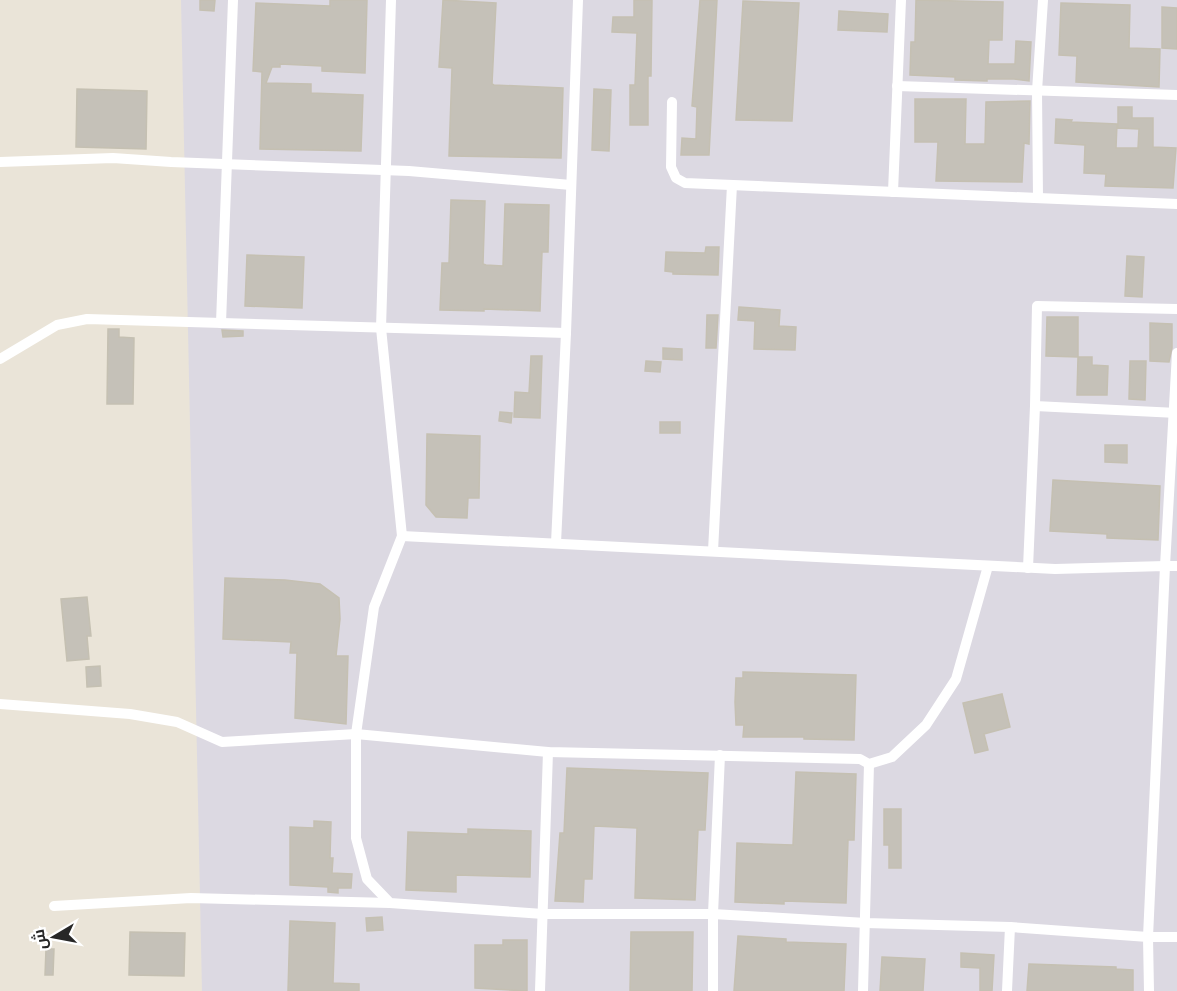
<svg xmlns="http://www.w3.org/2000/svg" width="1177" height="991" font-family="Quicksand,Cairo,sans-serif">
<rect width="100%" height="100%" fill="#eae4d8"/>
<polygon fill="#dcd9e2" points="181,0 1177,0 1177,991 202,991"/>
<g fill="#c5c1b8" stroke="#c5c0b2" stroke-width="1.5">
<polygon points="200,0 215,0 214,11 200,10"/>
<polygon points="330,0 367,0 365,73 322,71 322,66 280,64 280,67 272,67 266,83 311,84 311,93 363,95 361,151 260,149 262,72 253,71 256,3 330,6"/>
<polygon points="443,0 496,3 492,84 494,85 563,88 561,158 449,156 452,68 439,67"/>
<polygon points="634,0 652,0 651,76 648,76 648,125 630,125 630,85 635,85 637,33 612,32 613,17 634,17"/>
<polygon points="700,0 717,0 709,155 681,155 682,138 696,139 697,107 692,106"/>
<polygon points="916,0 1003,2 1002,40 989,40 988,64 1015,64 1016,41 1031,42 1029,81 1014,79 987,79 987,81 955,80 955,77 910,75 911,42 915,42"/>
<polygon points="743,1 799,3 792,121 736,120"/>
<polygon points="1061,3 1130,5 1129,48 1160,49 1159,87 1076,82 1077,56 1059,55"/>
<polygon points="1162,7 1177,8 1177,49 1162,48"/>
<polygon points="839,11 888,14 887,32 838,30"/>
<polygon points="77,89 147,91 146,149 76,147"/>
<polygon points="594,89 611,90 609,151 592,150"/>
<polygon points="915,99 966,99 965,144 985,144 986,102 1030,101 1029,144 1024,143 1022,182 936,181 938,142 915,142"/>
<polygon points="1118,107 1132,107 1132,118 1153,118 1153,147 1176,148 1173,188 1105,186 1106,174 1084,173 1085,145 1055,143 1056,119 1072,120 1071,122 1117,124 1116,148 1138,148 1139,129 1118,128"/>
<polygon points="451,200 485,201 483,264 486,265 503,266 505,204 549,205 548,252 542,252 540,311 484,309 484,311 440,310 442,263 449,263"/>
<polygon points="706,247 719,247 718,275 673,274 673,272 665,271 666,252 705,253"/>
<polygon points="247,255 304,257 302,308 245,306"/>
<polygon points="1127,256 1144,257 1142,297 1125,296"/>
<polygon points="739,307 780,310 779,326 796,327 795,350 754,349 755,321 738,320"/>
<polygon points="707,315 718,315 716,348 706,348"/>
<polygon points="1047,317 1078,317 1078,357 1046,356"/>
<polygon points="1150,323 1172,324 1172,348 1169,362 1150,361"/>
<polygon points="108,329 119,329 119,337 134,338 133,404 107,404"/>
<polygon points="222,330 243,331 243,336 223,337"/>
<polygon points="663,348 682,349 682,360 663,359"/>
<polygon points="531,356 542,356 540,418 514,417 515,392 529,393"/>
<polygon points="1078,357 1092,357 1092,365 1108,366 1107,395 1077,395"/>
<polygon points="646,361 661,362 660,372 645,371"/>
<polygon points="1130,361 1146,361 1145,400 1129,399"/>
<polygon points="500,412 512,413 511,423 499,421"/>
<rect x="660" y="422" width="20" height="11"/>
<polygon points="427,434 480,436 479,498 468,498 467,518 436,517 426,505"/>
<polygon points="1105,445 1127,445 1127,463 1105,462"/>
<polygon points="1053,480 1160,486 1158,540 1107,538 1107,534 1050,531"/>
<polygon points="225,578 285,580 320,584 339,598 340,619 336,656 348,656 346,724 295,718 297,653 290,653 291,642 223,639"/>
<polygon points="87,597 91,636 87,636 89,659 67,661 61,599"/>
<polygon points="100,666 101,686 87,687 86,667"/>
<polygon points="743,672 856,675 854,740 804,739 804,737 743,737 744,725 736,725 735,702 736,678 743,678"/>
<polygon points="1002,694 1010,727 984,734 988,750 975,753 963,703"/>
<polygon points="567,768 708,773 705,830 698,830 695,900 635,898 637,828 594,826 592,879 584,879 583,902 555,901 560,833 564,833"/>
<polygon points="796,772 856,774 854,840 848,840 846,903 784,901 784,904 735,902 737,843 793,845"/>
<polygon points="884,809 901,809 901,868 889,868 889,845 884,845"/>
<polygon points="314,821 331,822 330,858 333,858 332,873 352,874 351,888 338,888 338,893 328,892 328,887 290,885 290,827 314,828"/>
<polygon points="468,829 531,831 530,877 456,875 456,892 406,890 408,832 468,834"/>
<polygon points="382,917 383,930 367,931 366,918"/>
<polygon points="290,921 335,923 333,983 359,984 359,991 288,991"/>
<polygon points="130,932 185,933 184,976 129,975"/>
<polygon points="631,932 693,932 692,991 630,991"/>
<polygon points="738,936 786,939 786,942 846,944 844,991 734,991"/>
<polygon points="503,940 527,940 527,991 475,988 475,945 503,945"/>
<polygon points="46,949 54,949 53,975 45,975"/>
<polygon points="961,953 994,955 992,991 980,991 980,968 961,967"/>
<polygon points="882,957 925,959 923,991 880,991"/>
<polygon points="1029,964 1116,967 1116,969 1133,970 1133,991 1027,991"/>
</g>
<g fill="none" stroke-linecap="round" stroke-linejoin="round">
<g stroke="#fff" stroke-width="10">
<polyline points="391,0 381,328 402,536 374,607 356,734 356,838 367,879 390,903 543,914 713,914 866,923 1010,927 1148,937 1149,991"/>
<polyline points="897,86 1177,95"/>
<polyline points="672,102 671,167 676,178 685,183 1177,204"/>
<polyline points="0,162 113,158 171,162 409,171 571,185"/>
<polyline points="893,192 901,0"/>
<polyline points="1038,198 1037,91 1043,0"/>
<polyline points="221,323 233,0"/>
<polyline points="1177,353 1165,566 1177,566"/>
<polyline points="0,359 57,325 87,319 566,333"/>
<polyline points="1035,406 1177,413"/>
<polyline points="402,536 1055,569 1165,566 1148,937 1177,937"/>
<polyline points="556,543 566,333 578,0"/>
<polyline points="713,551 732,185"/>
<polyline points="1028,568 1035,406 1037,306 1177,309"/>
<polyline points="0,704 130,714 177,722 222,742 356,734 548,752 860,759 869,764 892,757 926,725 956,679 988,566"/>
<polyline points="54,906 191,898 390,903"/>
<polyline points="540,991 548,752"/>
<polyline points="713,991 713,914 720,755"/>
<polyline points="863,991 869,764"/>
<polyline points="1007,991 1010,927"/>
</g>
</g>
<g transform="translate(54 937) rotate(260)" stroke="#ffffff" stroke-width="4.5" paint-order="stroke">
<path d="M0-4.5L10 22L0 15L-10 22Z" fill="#272727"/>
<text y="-9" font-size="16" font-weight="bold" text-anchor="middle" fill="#272727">ش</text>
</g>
</svg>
